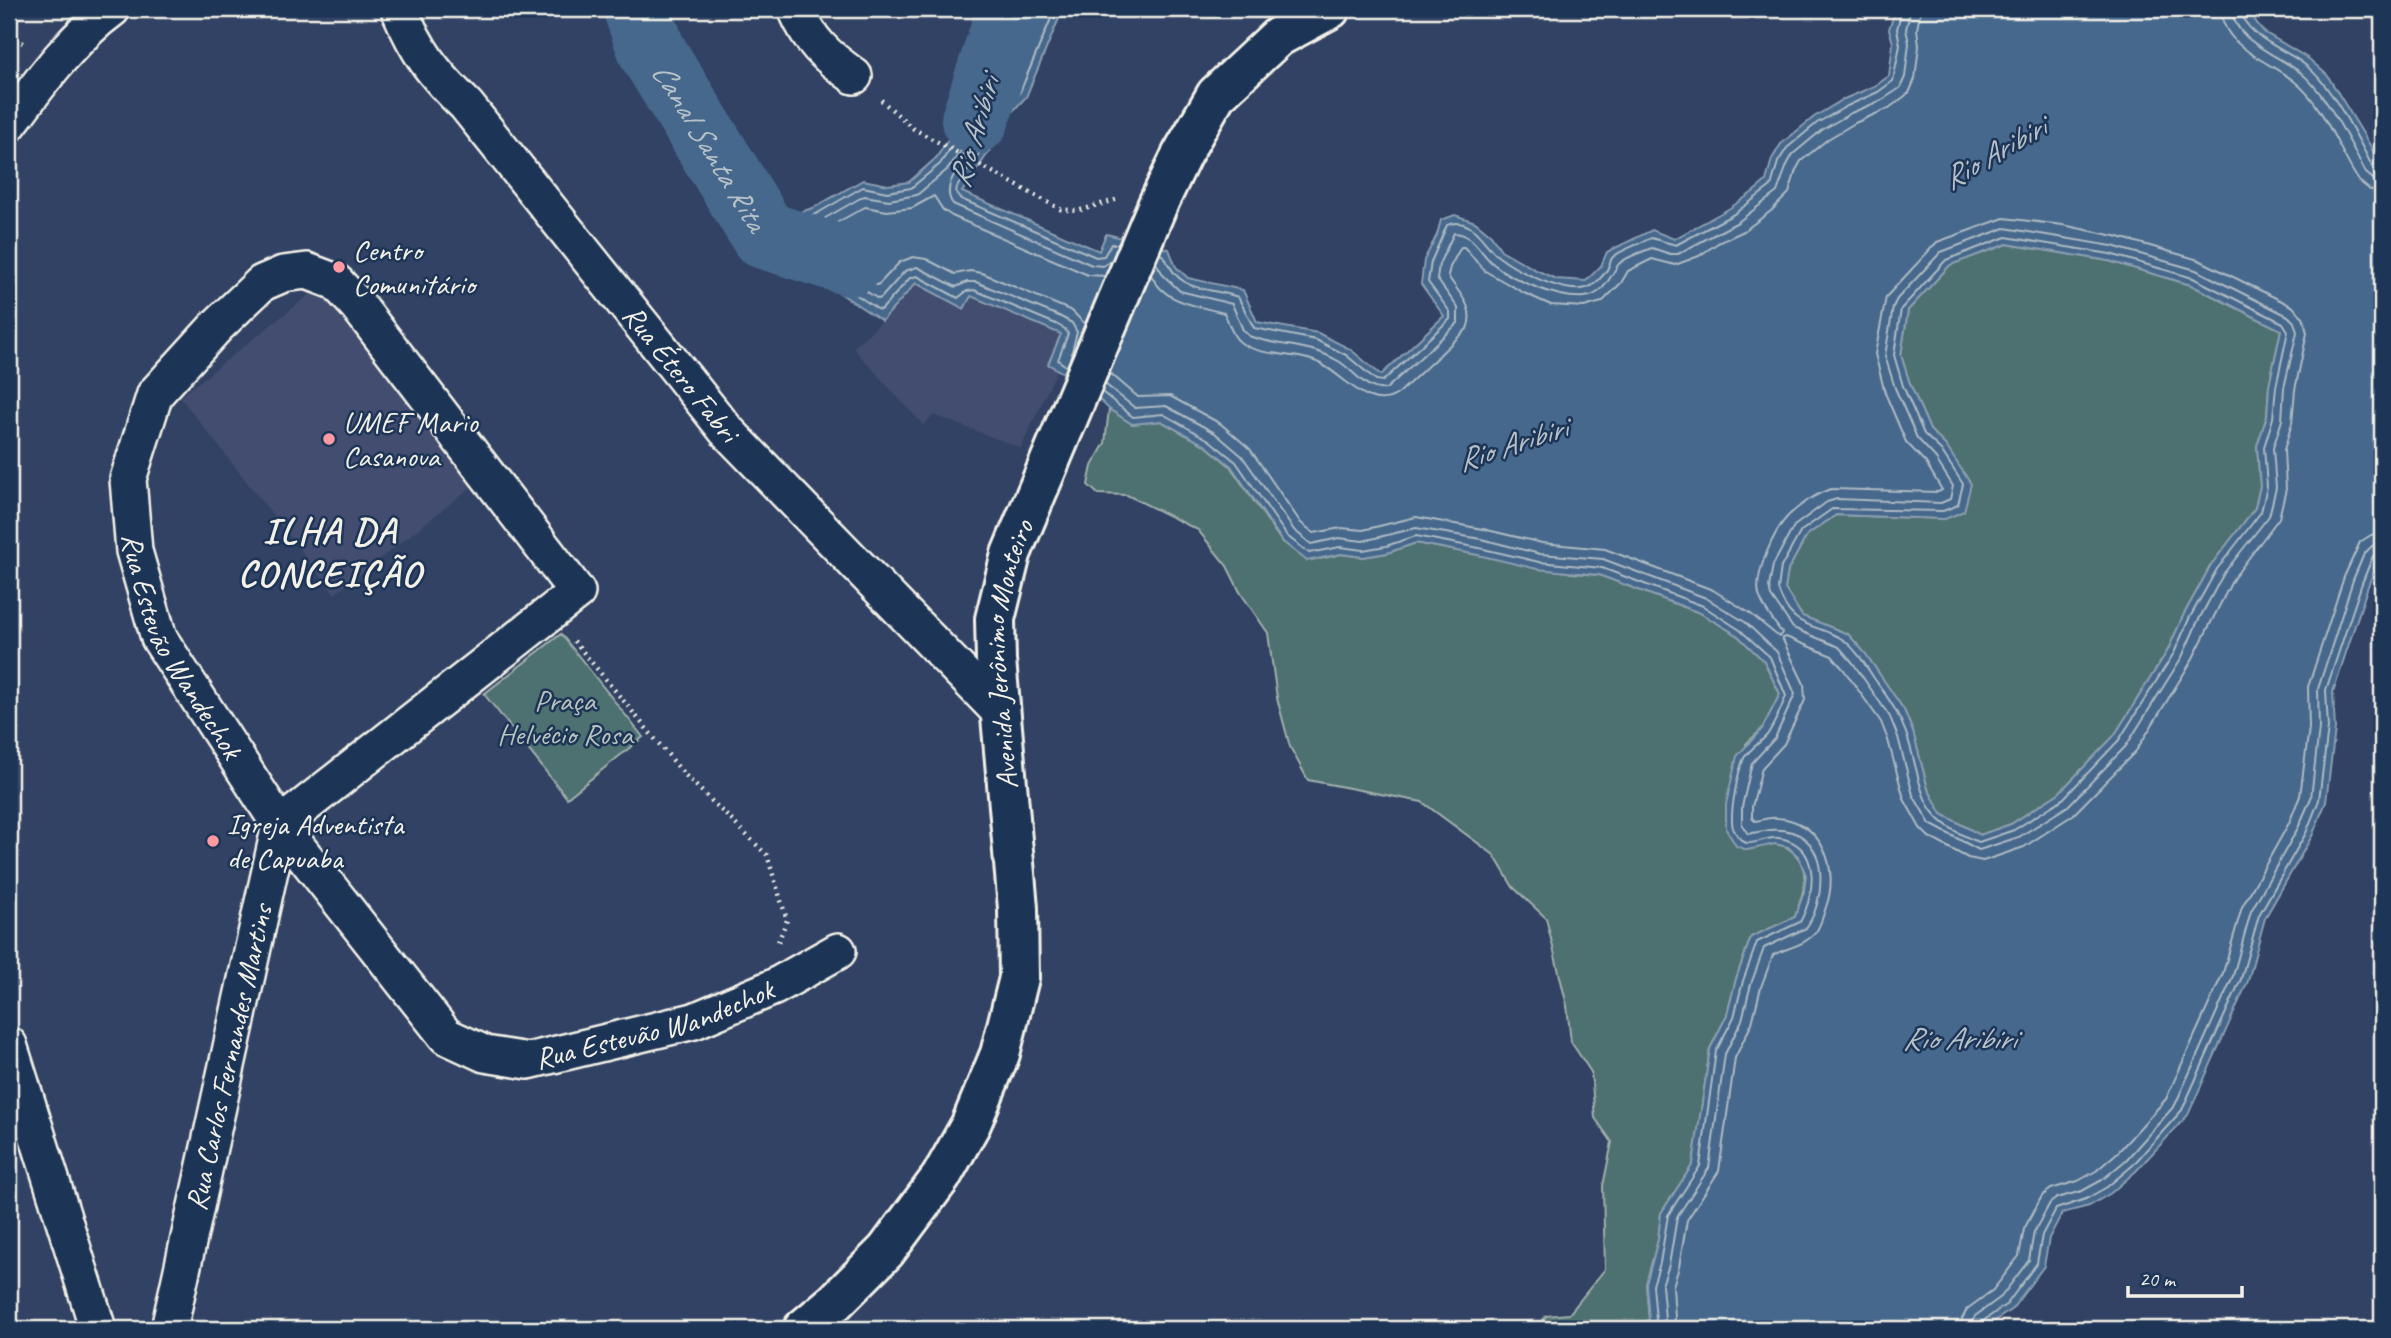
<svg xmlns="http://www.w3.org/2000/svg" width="2391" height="1338" font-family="Caveat,sans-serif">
<rect width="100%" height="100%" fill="#314264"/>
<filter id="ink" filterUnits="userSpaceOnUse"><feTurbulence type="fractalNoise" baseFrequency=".0143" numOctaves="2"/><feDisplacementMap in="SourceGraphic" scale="14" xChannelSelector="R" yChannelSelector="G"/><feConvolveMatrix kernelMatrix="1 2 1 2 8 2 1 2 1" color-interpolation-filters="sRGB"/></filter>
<g filter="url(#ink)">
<g fill="#434e6f">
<polygon points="916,283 963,309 971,296 1066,324 1048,364 1057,370 1021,448 934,415 923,425 853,348 882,321"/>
<polygon points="323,284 478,482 335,594 180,397"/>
</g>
<g fill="#4e7070" stroke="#a1b0ac" stroke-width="2">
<polygon points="2007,244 2109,261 2191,285 2281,330 2269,386 2267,416 2257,446 2260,486 2255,508 2211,565 2183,616 2168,650 2114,736 2059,793 2011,824 1980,835 1942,814 1928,789 1913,732 1904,710 1865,653 1848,634 1802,616 1785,589 1788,570 1807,535 1836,515 1945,519 1946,446 1930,430 1910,384 1901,355 1908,310 1950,265"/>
<path d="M1109 409 1132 424 1161 421 1205 445 1230 466 1282 542 1320 559 1341 554 1363 557 1387 553 1416 543 1572 573 1599 575 1700 613 1737 635 1764 661 1780 694 1762 729 1746 744V850C1755 848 1765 844 1774 844 1782 844 1789 848 1794 853 1813 871 1802 896 1795 917L1751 937 1736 979 1727 1015 1710 1049 1693 1164 1661 1213 1658 1240 1646 1284 1649 1319 1638 1329H1536L1546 1316 1569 1314 1605 1269 1603 1186 1612 1142 1595 1118 1591 1072 1571 1042 1567 1006 1546 918 1513 887 1494 855 1422 802 1308 780 1290 747 1277 698 1268 633 1240 592 1227 566 1198 530 1127 495 1098 494 1088 485 1092 466 1105 443Z"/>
<polygon points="561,634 643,737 567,798 484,694"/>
</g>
<path fill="#45678c" stroke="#8b9eb1" stroke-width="2" fill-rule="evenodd" d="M1016 9H1063L1026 97 1000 125 994 144 962 192 1099 251 1106 234 1169 249 1176 267 1188 278 1243 290 1257 322 1318 333 1350 349 1381 375 1444 316 1421 284 1424 260 1437 235 1441 220 1455 215 1475 222 1491 235 1501 250 1536 270 1556 279 1586 281 1601 266 1607 252 1652 230 1674 239 1730 208 1753 192 1766 181 1772 159 1781 144 1814 117 1844 99 1875 86 1889 76 1893 43 1889 29 1896 9H2246L2264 32 2309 59 2327 75 2370 145 2382 171V552L2368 586 2333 692 2335 729 2326 802 2312 836 2265 918 2248 981 2188 1115 2136 1171 2111 1193 2089 1206 2062 1213 2049 1238 2044 1266 2012 1309 1983 1329H1638L1649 1319 1646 1284 1658 1240 1661 1213 1693 1164 1710 1049 1727 1015 1736 979 1751 937 1795 917 1804 892 1806 875 1798 856 1788 847 1775 844 1747 850 1736 846 1726 829V804L1737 756 1762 729 1780 694 1764 661 1737 635 1700 613 1599 575 1537 569 1478 555 1416 543 1387 553 1363 557 1341 554 1307 561 1283 542 1231 466 1205 445 1161 421 1132 424 1109 409 1085 386 1048 364 1061 334 971 296 964 309 916 283 882 321 755 237 781 218 813 208 863 180 888 185 909 182 936 158 970 106 985 68ZM2007 244 2109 261 2191 285 2281 330 2269 386 2267 416 2257 446 2260 486 2255 508 2211 565 2183 616 2168 650 2114 736 2059 793 2011 824 1980 835 1942 814 1928 789 1913 732 1904 710 1865 653 1848 634 1802 616 1785 589 1788 570 1807 535 1836 515 1945 519 1964 511 1971 484 1946 446 1930 430 1910 384 1901 355 1908 310 1950 265Z"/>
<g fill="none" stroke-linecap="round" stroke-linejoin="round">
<g stroke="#aebac3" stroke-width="2">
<polyline points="1022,9 1021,14 991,71 976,110 940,164 911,188 887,192 863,187 816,214 785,224 770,237 879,310 882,309 910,278 917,276 958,298 967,291 974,290 1056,324 1065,329 1068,334 1058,360 1067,367"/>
<polyline points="1030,9 1029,18 999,74 987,106 989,110 993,109 1013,88 1046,9"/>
<polyline points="1055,9 1020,92 995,121 987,141 957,187 956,193 961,199 1096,257 1104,256 1111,244 1118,244"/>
<path d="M2221 9C2222 48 2270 61 2295 82 2325 106 2338 150 2359 181L2370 190 2382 191"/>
<path d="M2232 9C2233 41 2280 56 2301 73 2327 94 2350 143 2366 173L2373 179 2382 181"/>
<path d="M2240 9C2243 35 2286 50 2304 64 2331 84 2358 138 2373 168L2382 172"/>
<polygon points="2005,228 2112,246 2196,270 2288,316 2294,322 2297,332 2284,388 2282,420 2273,448 2276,488 2269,516 2224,573 2197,623 2182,657 2126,746 2068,806 2019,837 1979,850 1930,824 1913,795 1898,737 1890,717 1853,663 1839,647 1793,628 1771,596 1769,587 1773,565 1794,526 1827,502 1837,499 1941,503 1950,499 1953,486 1934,456 1917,438 1895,388 1885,356 1893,307 1897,299 1941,252"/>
<path d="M2006 237 2110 254 2193 278 2283 323 2288 331 2276 387 2273 418 2264 447 2267 487 2261 512 2217 569 2189 619 2174 653 2119 740 2063 799 2014 830 1979 842C1914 818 1925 788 1906 733 1899 713 1888 698 1876 681 1867 668 1856 648 1842 639 1813 622 1791 630 1778 589L1781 567 1801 531 1832 509 1943 511 1958 505 1963 484 1941 450 1924 434 1903 386 1894 355 1901 309 1946 260Z"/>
<path d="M1160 254 1164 256C1181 294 1204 286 1238 297L1254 328 1316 340 1346 355 1376 380 1383 381 1450 319V312L1428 282 1431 262 1447 225C1473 215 1484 246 1499 257 1516 270 1567 297 1589 287 1595 285 1605 274 1608 268 1608 267 1612 258 1612 258 1618 251 1642 243 1651 238L1676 245 1734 214 1771 186 1778 162 1787 148 1817 123 1847 106 1878 92 1893 81 1900 45 1897 29 1902 9"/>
<path d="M1156 263 1164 276 1180 291 1232 304 1243 330 1249 336C1281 348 1307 342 1340 362 1354 371 1367 392 1386 389L1458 323V308L1437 279 1439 264 1454 233C1474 234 1478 250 1491 262 1510 279 1564 303 1590 296 1604 292 1611 276 1618 265 1624 257 1643 252 1652 248L1670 254H1678L1738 222 1777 192 1787 165 1793 154 1822 130 1851 113 1882 100 1900 88 1905 77 1909 43 1906 29 1911 9"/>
<path d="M1151 275C1165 304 1196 305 1224 313 1230 324 1232 338 1243 344 1262 357 1298 352 1321 364 1346 377 1371 414 1399 393L1467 329C1476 307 1459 294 1448 276L1450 267 1461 247H1464L1485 271 1524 293 1551 305 1584 307 1602 302 1621 283 1628 271 1652 259 1675 265 1699 256 1718 243 1744 231 1771 211 1789 193 1796 170 1801 161 1828 139 1855 123 1889 108 1909 93 1915 79 1919 46 1917 29 1921 9"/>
<polyline points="1085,324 1072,311 982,273 970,271 955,274 926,259 913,257 900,262 879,284 876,285 810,242 809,238 865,207 887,211 912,208 934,196 943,210 952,216 1088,275 1105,276"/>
<path d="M1070 359 1077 332 1072 323 1059 316 976 282H967L956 287 917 267 905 271 881 298 878 299 787 239 786 235 820 221 864 196 889 200 917 195 948 169 979 125 982 128C976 151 936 182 953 204L1092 265 1103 266 1112 260"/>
<path d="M1110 373 1138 397 1170 396 1221 424 1250 449 1301 523 1314 533 1341 528 1363 530 1416 517 1483 529 1542 543 1605 549 1713 590 1751 614 1779 637 1782 633C1774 622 1763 608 1759 595 1754 574 1774 530 1789 515 1800 505 1817 493 1831 489L1938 492 1942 490 1926 463 1906 442 1885 393 1875 354 1886 297 1937 242 2004 218 2063 225 2115 236 2199 260 2292 306 2303 317 2307 333 2295 390 2292 423 2284 450 2286 489 2279 518 2233 579 2191 662 2136 751 2073 815 2024 847 1983 861 1968 858 1929 837 1920 828 1904 799 1888 740 1881 722 1844 670 1832 656 1786 637 1782 638 1804 684 1805 700 1784 744 1762 768 1752 807V818L1755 821C1762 820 1770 817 1777 818 1822 820 1840 869 1826 907 1823 916 1821 925 1816 932 1806 945 1786 948 1773 955L1761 987 1752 1023 1735 1058 1719 1171 1687 1220 1679 1267 1673 1286 1675 1318 1673 1329"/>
<path d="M1105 384 1135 408 1166 406 1215 433 1242 456 1294 530 1311 544 1339 538 1363 541 1416 528 1481 539 1540 554 1603 559 1706 598 1745 622 1777 652 1795 694 1775 738 1752 763 1742 807V825L1748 834C1764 831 1776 827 1792 832 1830 844 1825 902 1806 928L1764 948 1751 984 1742 1020 1725 1054 1709 1168 1677 1217 1669 1265 1662 1285 1665 1319 1661 1329"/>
<path d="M1102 392 1133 417 1163 414 1209 440 1236 462 1287 536 1309 553 1340 547 1363 550 1386 546 1416 536 1479 548 1539 562 1602 568 1703 606 1740 630 1770 657 1786 696C1781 708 1775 724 1767 735 1760 743 1750 749 1744 758 1738 771 1729 814 1733 828 1735 833 1741 842 1747 843 1758 844 1768 836 1779 838 1821 845 1816 893 1800 922L1757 942 1743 981 1734 1017 1716 1051 1700 1166 1668 1215 1660 1263 1653 1285 1656 1320 1648 1329"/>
<polyline points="1961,1329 1962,1319 1967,1309 1993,1290 2019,1256 2024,1229 2042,1196 2051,1189 2078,1181 2096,1171 2118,1152 2166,1099 2223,973 2242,907 2289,823 2300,796 2309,728 2308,687 2344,577 2360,542 2371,535 2382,533"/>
<polyline points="1971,1329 1975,1316 2001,1297 2029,1260 2034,1232 2050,1203 2057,1198 2082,1191 2102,1180 2126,1160 2175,1105 2233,976 2251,911 2298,828 2311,798 2319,728 2318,689 2353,580 2364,554 2372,546 2382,544"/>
<polyline points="1980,1329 1983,1321 2007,1304 2037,1263 2042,1235 2056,1209 2086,1199 2107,1187 2132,1166 2182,1110 2241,979 2259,915 2306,833 2319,800 2328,728 2326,690 2362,583 2373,556 2382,552"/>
</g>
<g stroke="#45678c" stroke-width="68">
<path id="s1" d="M637 9 652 51 764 235 850 262"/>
<polyline points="975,120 1011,9"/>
</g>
<g stroke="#f4f1e8" stroke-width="40">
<g id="minor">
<path id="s2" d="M399 9C418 53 432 72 466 105L726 430 999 711"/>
<path d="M796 9C810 42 826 56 854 76"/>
<path d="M9 124C39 84 71 39 112 9"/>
<polyline points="9,1045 98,1329"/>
<path id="s3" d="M169 1329 280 825 577 592 358 306 336 282 307 271 283 274 262 283 217 326 155 394 128 479 134 551 159 638 280 825 446 1036 485 1054 528 1061 694 1021 774 987 838 951"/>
</g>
</g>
<g stroke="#f4f1e8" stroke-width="44">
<g id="tertiary">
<path id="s4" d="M803 1329 835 1302 886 1251 941 1177 971 1124 1000 1054 1019 978 1018 908 996 660 995 619 1011 554 1158 204 1182 154 1216 95 1278 37 1330 9"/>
</g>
</g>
<g stroke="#f4f1e8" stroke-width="4.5" stroke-dasharray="2 5" stroke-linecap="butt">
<polyline points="9,36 23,43"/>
<polyline points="881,100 914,129 1060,209 1077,211 1119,199"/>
<polyline points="574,641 684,774 767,855 787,920 778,942"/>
</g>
<use href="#minor" stroke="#1d3557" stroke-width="35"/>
<use href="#tertiary" stroke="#1d3557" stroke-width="38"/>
</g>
</g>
<g fill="#ff9aa2" stroke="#1d3557" stroke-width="2.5">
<circle cx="339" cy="267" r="7"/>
<circle cx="329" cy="439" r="7"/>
<circle cx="213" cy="841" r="7"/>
</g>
<g text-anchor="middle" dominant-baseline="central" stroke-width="5" stroke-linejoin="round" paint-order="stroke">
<g font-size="30" fill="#f4f1e8" stroke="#1d3557" text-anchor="start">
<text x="353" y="250">Centro<tspan x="353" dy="34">Comunitário</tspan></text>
<text x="343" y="422">UMEF Mario<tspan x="343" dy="34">Casanova</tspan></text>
<text x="227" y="824">Igreja Adventista<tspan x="227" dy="34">de Capuaba</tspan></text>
</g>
<g font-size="30" fill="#f4f1e8" stroke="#1d3557">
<text stroke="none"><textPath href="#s2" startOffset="462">Rua Étero Fabri</textPath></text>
<text stroke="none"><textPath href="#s3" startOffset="1787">Rua Estevão Wandechok</textPath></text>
<text stroke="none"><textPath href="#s4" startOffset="747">Avenida Jerônimo Monteiro</textPath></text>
<text stroke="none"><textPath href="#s3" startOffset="2480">Rua Estevão Wandechok</textPath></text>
<text stroke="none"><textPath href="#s3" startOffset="278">Rua Carlos Fernandes Martins</textPath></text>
</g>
<g font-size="30" fill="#bac4be" stroke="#1d3557">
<text x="565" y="700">Praça<tspan x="565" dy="34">Helvécio Rosa</tspan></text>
</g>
<g font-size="32" font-style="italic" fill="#b7c1c8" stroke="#1d3557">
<text transform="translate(974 132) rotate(-74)">Rio Aribiri</text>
<text stroke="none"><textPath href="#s1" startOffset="156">Canal Santa Rita</textPath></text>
<text transform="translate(1994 153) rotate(-30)">Rio Aribiri</text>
<text transform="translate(1512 444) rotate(-18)">Rio Aribiri</text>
<text x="1959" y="1038">Rio Aribiri</text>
</g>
<g font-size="37" font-weight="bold" letter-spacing="2" fill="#f4f1e8" stroke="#1d3557">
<text x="330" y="530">ILHA DA<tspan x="330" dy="43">CONCEIÇÃO</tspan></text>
</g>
</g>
<rect width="2391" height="1338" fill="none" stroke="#1d3557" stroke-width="35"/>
<rect x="18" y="18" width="2356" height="1303" fill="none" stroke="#f4f1e8" stroke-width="2.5" filter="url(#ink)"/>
<path d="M2128 1286v10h114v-10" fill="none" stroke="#f4f1e8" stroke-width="3.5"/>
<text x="2139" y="1286" font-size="21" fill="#f4f1e8" stroke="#1d3557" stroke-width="5" paint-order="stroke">20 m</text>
</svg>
